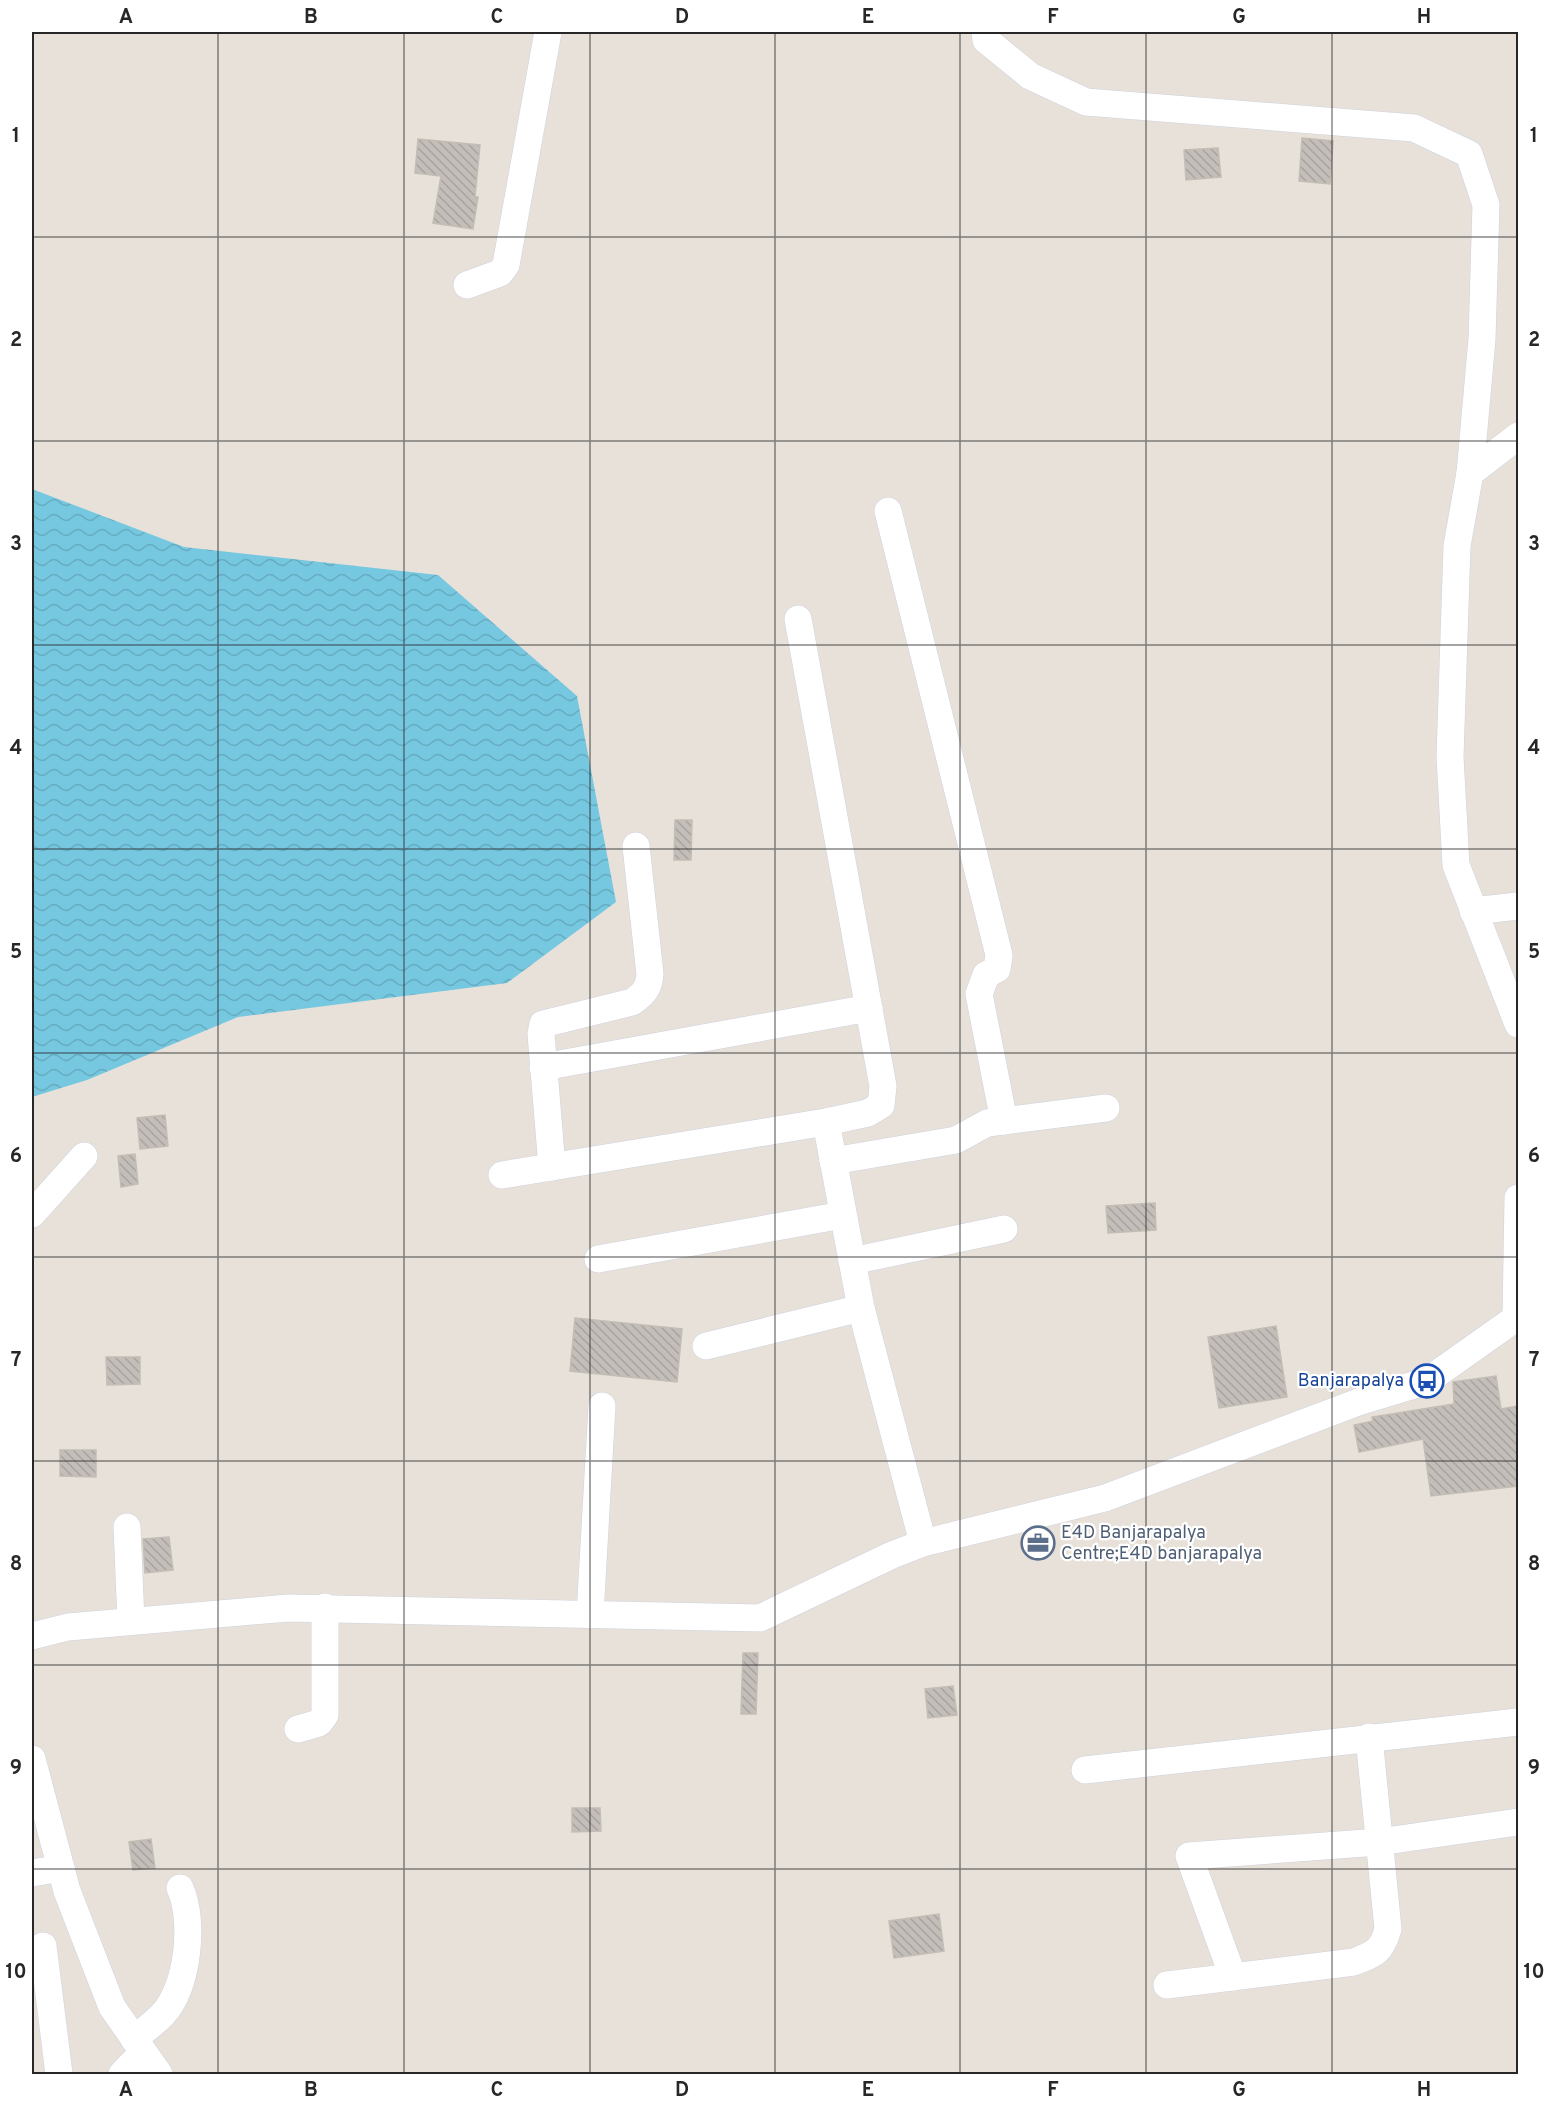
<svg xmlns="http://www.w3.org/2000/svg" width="1550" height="2106" font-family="Overpass,sans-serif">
<defs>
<pattern id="water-waves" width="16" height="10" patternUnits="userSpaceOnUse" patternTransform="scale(1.5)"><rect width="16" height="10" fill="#76c8e0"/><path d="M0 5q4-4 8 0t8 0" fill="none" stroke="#66acc0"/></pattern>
<pattern id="building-back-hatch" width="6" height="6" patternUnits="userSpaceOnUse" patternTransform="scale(1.5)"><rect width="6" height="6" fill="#c3beb9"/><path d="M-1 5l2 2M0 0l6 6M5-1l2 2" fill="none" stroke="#a8a39f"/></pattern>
</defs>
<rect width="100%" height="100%" fill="#e8e1d9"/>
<polygon fill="url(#water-waves)" points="32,489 184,547 438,575 577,696 616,902 507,983 238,1017 87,1080 32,1097"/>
<g fill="url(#building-back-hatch)" stroke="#c3bdb4" stroke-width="1.5">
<polygon points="1302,138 1333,141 1330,184 1299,181"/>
<polygon points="418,139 480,145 475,197 478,197 473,229 433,223 441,176 415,173"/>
<polygon points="1218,148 1221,177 1186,180 1184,150"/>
<polygon points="675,820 692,820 691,860 674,860"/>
<polygon points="165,1115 168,1146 140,1149 137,1118"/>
<polygon points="135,1154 138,1184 121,1187 118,1156"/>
<polygon points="1155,1203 1156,1230 1108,1233 1106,1206"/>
<polygon points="575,1318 682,1329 677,1382 570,1371"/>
<polygon points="1276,1326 1287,1397 1219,1408 1208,1337"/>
<polygon points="106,1357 140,1357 140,1384 107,1385"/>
<polygon points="1496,1376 1501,1409 1518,1406 1518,1486 1431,1496 1423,1439 1359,1452 1354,1425 1373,1421 1372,1417 1454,1404 1453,1382"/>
<polygon points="60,1450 96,1450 96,1477 60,1476"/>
<polygon points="169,1537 173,1570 145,1573 143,1539"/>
<polygon points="743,1653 758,1653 756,1714 741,1714"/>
<polygon points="953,1686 957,1715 928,1718 925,1689"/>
<polygon points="572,1808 600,1808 601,1831 572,1832"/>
<polygon points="151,1839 155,1868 133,1870 129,1842"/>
<polygon points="939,1914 944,1951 894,1958 889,1921"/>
</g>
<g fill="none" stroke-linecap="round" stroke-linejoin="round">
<g stroke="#cfd2de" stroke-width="28">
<g id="minor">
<polyline points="985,32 986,40 1030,76 1086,102 1414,128 1469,154 1486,205 1482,339 1470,473 1457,546 1450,757 1456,865 1518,1024"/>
<polyline points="467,285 500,273 506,265 548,32"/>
<polyline points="1470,473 1518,436"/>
<polyline points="888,511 999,955 997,969 986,975 979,994 1004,1121"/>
<polyline points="1473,911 1518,906"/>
<polyline points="543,1067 869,1008"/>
<polyline points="826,1122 861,1308 923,1543"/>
<polyline points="833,1161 956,1140 987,1123 1106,1108"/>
<path d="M552 1167 541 1034 543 1024 632 1002C644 994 649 988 650 974L636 846"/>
<polyline points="502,1175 826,1122 868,1113 881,1105 883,1086 798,619"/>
<polyline points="32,1214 84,1156"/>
<polyline points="598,1259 843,1215"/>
<polyline points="852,1261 1004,1229"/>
<polyline points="706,1346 861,1308"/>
<polyline points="127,1527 131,1621"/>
<polyline points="590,1615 602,1406"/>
<polyline points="32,1636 68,1627 288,1608 760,1618 892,1555 923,1543 1105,1498 1361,1401 1427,1381 1516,1318 1518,1198"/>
<polyline points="298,1729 319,1723 325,1715 325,1607"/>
<polyline points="32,1759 67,1891 112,2007 159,2074"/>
<polyline points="1085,1770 1518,1722"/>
<polyline points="32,1873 61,1868"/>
<polyline points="43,1946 59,2074"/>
<polyline points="1233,1977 1189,1856 1379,1842 1518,1822"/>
<path d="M1167 1985 1354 1962C1375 1954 1382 1951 1388 1929L1369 1737"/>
<path d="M134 2039C143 2031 155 2023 163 2014 188 1987 195 1921 180 1888"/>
<polyline points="122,2074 143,2052"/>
</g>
</g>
<use href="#minor" stroke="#fff" stroke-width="27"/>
</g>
<path fill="none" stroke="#272727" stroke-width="1.5" stroke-opacity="0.55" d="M218 32V2074M404 32V2074M590 32V2074M775 32V2074M960 32V2074M1146 32V2074M1332 32V2074M32 237H1518M32 441H1518M32 645H1518M32 849H1518M32 1053H1518M32 1257H1518M32 1461H1518M32 1665H1518M32 1869H1518"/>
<defs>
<g id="bus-ring" transform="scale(1.725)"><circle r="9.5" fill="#fff" stroke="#1a4fb4" stroke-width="1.5"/><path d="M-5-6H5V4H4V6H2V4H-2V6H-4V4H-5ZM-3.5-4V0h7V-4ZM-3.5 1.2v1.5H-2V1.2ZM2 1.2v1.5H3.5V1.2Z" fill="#1a4fb4"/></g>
<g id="office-ring" transform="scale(1.725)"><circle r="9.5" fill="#fff" stroke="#5c6f8a" stroke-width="1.5"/><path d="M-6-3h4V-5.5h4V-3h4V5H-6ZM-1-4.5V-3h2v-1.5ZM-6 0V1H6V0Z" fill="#5c6f8a"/></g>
</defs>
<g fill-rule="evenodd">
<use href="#bus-ring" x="1427" y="1381"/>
<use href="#office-ring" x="1038" y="1543"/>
</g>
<g text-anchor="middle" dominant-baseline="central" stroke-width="4.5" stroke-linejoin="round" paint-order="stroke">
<g font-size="18" fill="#164399" stroke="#fff" text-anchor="end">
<text x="1404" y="1381">Banjarapalya</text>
</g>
<g font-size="18" fill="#4e5e75" stroke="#fff" text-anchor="start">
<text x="1061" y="1533">E4D Banjarapalya<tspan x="1061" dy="21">Centre;E4D banjarapalya</tspan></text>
</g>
</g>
<rect width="1550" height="2106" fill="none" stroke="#ffffff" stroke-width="66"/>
<rect x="33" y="33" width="1484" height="2040" fill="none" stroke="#272727" stroke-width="2"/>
<g font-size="20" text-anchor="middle" font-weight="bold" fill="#272727">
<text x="126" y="23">A</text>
<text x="311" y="23">B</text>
<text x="497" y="23">C</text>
<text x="682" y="23">D</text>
<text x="868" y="23">E</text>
<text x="1053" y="23">F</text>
<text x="1239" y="23">G</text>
<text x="1424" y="23">H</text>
<text x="16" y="142">1</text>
<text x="1534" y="142">1</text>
<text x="16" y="346">2</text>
<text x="1534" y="346">2</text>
<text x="16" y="550">3</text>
<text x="1534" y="550">3</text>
<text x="16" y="754">4</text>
<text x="1534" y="754">4</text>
<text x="16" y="958">5</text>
<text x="1534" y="958">5</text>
<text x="16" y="1162">6</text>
<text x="1534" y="1162">6</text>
<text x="16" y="1366">7</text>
<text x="1534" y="1366">7</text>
<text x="16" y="1570">8</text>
<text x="1534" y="1570">8</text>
<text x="16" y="1774">9</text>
<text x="1534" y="1774">9</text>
<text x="16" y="1978">10</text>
<text x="1534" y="1978">10</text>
<text x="126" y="2096">A</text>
<text x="311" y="2096">B</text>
<text x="497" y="2096">C</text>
<text x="682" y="2096">D</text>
<text x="868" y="2096">E</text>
<text x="1053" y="2096">F</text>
<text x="1239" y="2096">G</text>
<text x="1424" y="2096">H</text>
</g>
</svg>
